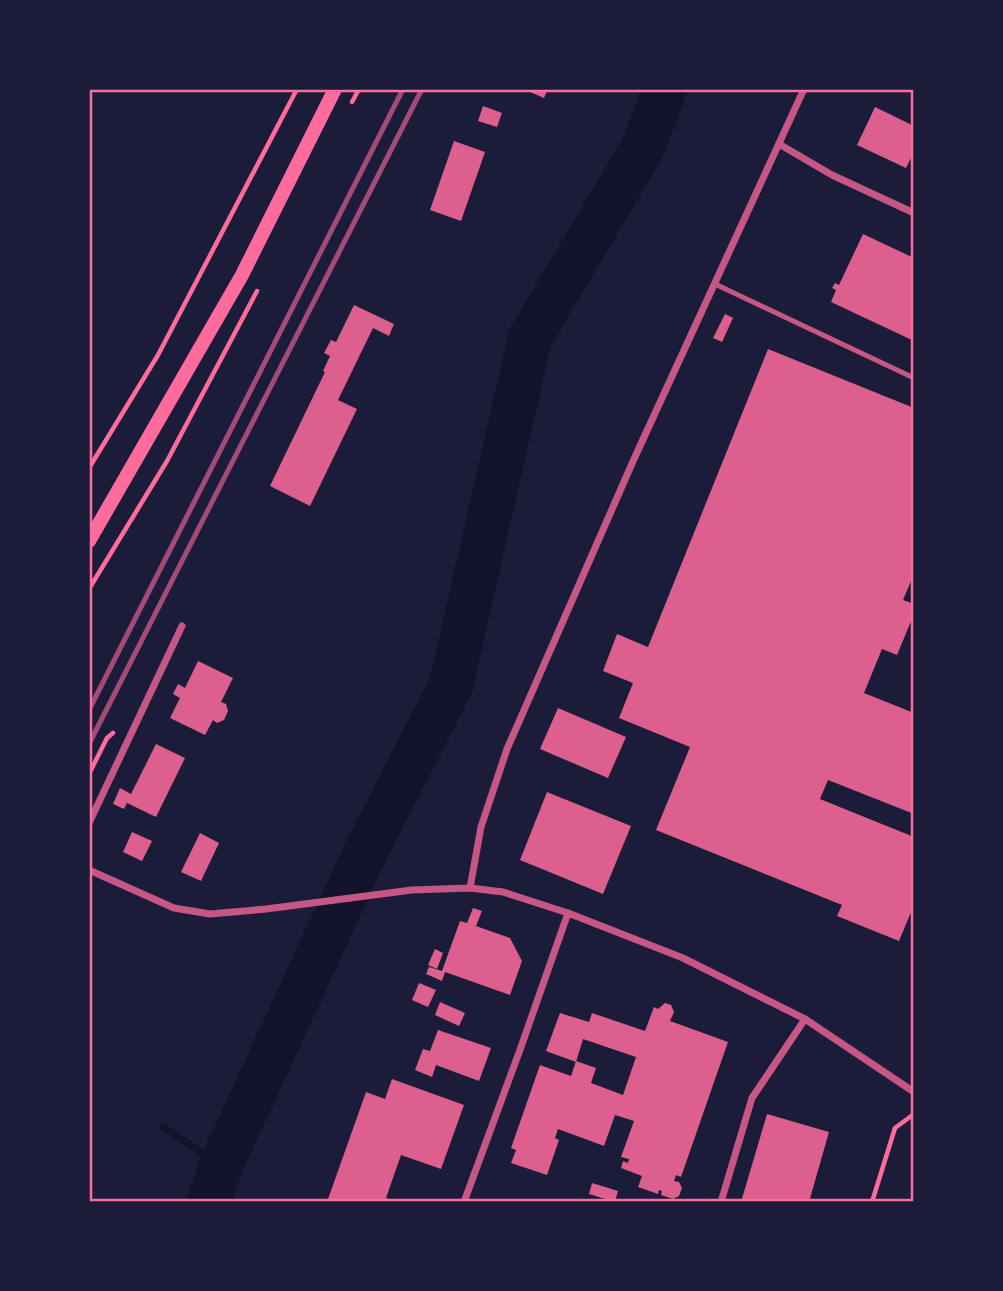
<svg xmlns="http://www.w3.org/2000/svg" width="1003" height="1291" font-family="Overpass,sans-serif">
<rect width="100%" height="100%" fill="#1b1b3a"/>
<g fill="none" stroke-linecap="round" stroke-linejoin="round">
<polyline stroke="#12122b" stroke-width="7" points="163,1127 221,1165"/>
<polyline stroke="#12122b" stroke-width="44" points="209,1202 221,1165 365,853 451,685 530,338 642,149 665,89"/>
</g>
<g fill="#dd5f8e">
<polygon points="523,89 548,89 544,98"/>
<polygon points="483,106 502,113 497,127 478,121"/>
<polygon points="875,107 914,126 914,152 906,168 857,145"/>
<polygon points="454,141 485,152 461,221 430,210"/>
<polygon points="863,234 914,258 914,341 831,302 836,290 832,288 835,283 839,285"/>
<polygon points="354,305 394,324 389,336 373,328 338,400 357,409 310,506 270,486 325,372 323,371 330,356 324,353 331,340 336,342"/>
<polygon points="725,314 733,318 722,342 713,338"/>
<polygon points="768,349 914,408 914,574 903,600 914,604 914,614 897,655 882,649 864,693 914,713 914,814 828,780 820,799 914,837 914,905 899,941 837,916 842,905 656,830 690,747 619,718 633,683 603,671 617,634 648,647"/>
<polygon points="198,661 233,678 221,702 226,704 228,711 224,720 217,723 213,720 205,735 170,718 180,698 173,694 178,684 185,688"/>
<polygon points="558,708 626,737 608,778 540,749"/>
<polygon points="156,744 185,758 156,817 127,803 124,809 113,804 120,788 131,794"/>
<polygon points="547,792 631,826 603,894 520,860"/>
<polygon points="132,832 152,841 142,861 123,852"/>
<polygon points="200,833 219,843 201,881 181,872"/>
<polygon points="473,908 482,911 476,926 510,938 522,961 510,995 445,972 442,981 426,974 429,967 442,971 460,921 467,923"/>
<polygon points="435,949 443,953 437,969 428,965"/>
<polygon points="419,983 436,990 428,1007 412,1000"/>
<polygon points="440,1002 465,1013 459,1026 435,1015"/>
<polygon points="665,1003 671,1005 674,1012 670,1021 728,1042 681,1177 676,1175 674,1181 679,1182 682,1188 679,1196 673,1199 661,1195 662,1191 659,1190 658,1194 638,1187 642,1176 621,1168 623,1161 628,1163 629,1159 621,1157 634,1121 615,1115 604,1146 558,1129 555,1138 559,1140 547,1175 511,1163 516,1150 511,1148 540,1065 571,1076 576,1061 596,1068 591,1083 623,1095 636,1057 583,1039 576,1062 546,1051 560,1013 589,1022 592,1013 645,1031 654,1007 658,1009"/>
<polygon points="438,1030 491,1048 479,1081 436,1065 432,1077 415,1070 423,1049 430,1051"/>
<polygon points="392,1079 464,1105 441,1169 401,1155 386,1198 396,1202 327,1202 366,1092 385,1099"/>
<polygon points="767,1114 829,1132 809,1202 741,1202"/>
<polygon points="592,1183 618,1191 615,1202 589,1194"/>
</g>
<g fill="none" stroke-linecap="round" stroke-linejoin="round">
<g stroke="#ff6b9d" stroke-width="4.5">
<polyline points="352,102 359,89"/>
<polyline points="89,468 158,355 297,89"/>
<polyline points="89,589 167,461 257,291"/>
<polyline points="89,774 107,738 113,733"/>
<polyline points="872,1202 895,1128 914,1114"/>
</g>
<polyline stroke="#c65784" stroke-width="5" points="715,284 914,378"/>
<g stroke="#c65784" stroke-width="7">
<polyline points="779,144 832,175 914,213"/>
<polyline points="89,823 182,626"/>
<polyline points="89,870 174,908 210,914 266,909 412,890 470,888 503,892 568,913 683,958 805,1019 914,1092"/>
<polyline points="470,888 481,827 507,749 634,459 804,89"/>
<polyline points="464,1202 521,1047 568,913"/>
<polyline points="721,1202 752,1098 805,1019"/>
</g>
<polyline stroke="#ff6b9d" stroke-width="14" points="89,541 242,275 335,89"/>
<g stroke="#a44b75" stroke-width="5">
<polyline points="89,710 403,89"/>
<polyline points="89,744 422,89"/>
</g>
</g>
<rect width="1003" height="1291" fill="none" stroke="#1b1b3a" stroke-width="182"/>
<rect x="91" y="91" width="821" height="1109" fill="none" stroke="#ff6b9d" stroke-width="2.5"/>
</svg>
